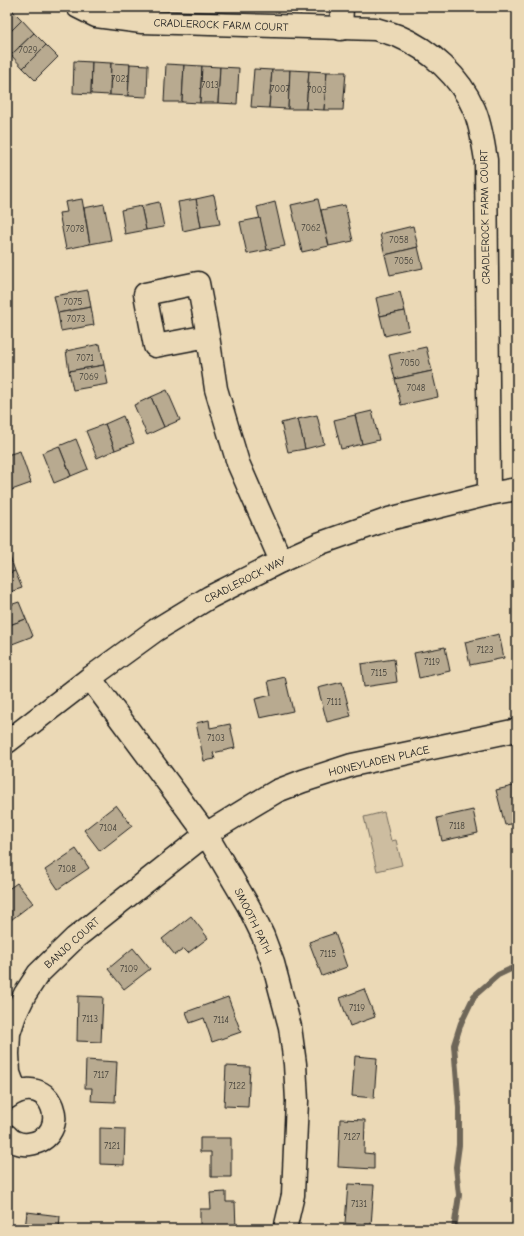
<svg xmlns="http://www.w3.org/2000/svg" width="524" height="1236" font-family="'Comic Neue',sans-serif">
<rect width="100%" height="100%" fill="#ebd9b6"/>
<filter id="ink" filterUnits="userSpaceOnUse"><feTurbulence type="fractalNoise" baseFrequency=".025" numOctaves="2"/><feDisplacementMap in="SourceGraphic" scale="8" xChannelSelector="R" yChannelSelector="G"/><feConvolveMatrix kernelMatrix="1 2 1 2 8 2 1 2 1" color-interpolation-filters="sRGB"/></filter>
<g filter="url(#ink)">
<polygon fill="#cdbda0" stroke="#746c5e" points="384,812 391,841 396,840 402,865 377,871 364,817"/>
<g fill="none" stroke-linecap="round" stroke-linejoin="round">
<polyline stroke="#6e6659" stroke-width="6" points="454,1229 459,1195 456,1167 459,1145 459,1108 454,1045 461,1023 474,996 498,975 517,966"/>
</g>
<g fill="#b8aa90" stroke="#1c1c1c">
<polygon points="10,8 22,20 7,35 7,10"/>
<polygon points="22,20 34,33 11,55 7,52 7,35"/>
<polygon points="34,33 46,45 23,68 11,55"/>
<polygon points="46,45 58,57 35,80 23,68"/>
<polygon points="74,61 92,62 91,94 73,93"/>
<polygon points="92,62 111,63 110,95 91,94"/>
<polygon points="111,63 130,64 128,96 110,95"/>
<polygon points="130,64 148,65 147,97 128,96"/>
<polygon points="166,64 184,65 182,102 164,102"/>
<polygon points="184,65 202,66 200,103 182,102"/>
<polygon points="202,66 220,67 218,103 200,103"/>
<polygon points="220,67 239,68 237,104 218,103"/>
<polygon points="254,69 272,70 269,108 251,107"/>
<polygon points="272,70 290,70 288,109 269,108"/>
<polygon points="290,70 309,71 306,109 288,109"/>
<polygon points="309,71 327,72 324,110 306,109"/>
<polygon points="327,72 346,72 343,110 324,110"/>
<polygon points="214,195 220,224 201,227 196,199"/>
<polygon points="82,199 90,244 66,249 59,213 67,212 65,202"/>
<polygon points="196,199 201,227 183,231 178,202"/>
<polygon points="318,199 329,246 302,252 291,205"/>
<polygon points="159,202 164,227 146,230 141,206"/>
<polygon points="275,202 285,246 267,250 257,207"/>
<polygon points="104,204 111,240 90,244 84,208"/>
<polygon points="345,205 353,241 329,246 321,210"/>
<polygon points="141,206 146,230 125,234 121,210"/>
<polygon points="260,218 267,250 247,254 240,222"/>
<polygon points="413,226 418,247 385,255 380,234"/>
<polygon points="418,247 423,268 390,275 385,255"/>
<polygon points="88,290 91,307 58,313 54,296"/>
<polygon points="400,292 405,311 380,316 376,298"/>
<polygon points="91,307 94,325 61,331 58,313"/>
<polygon points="405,311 409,330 385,336 380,316"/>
<polygon points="100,344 104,365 69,371 66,351"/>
<polygon points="426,347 432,371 395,379 389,355"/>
<polygon points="104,365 108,384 73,390 69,371"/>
<polygon points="432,371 438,397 401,405 395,379"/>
<polygon points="167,390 180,420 164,427 151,397"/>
<polygon points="151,397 164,427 147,435 134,405"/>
<polygon points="372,411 379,440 362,444 355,415"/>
<polygon points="317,415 324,444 305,449 298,419"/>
<polygon points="355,415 362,444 341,449 334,420"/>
<polygon points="123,416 134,443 115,450 105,424"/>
<polygon points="298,419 305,449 288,452 281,423"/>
<polygon points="105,424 115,450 97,458 86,431"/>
<polygon points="76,439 88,469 71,476 59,446"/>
<polygon points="59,446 71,476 54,483 42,453"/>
<polygon points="20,451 31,483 9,491 7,485 7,455"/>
<polygon points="9,554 15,571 7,574 7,555"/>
<polygon points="15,571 22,588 7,593 7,574"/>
<polygon points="19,602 26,619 7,626 7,606"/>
<polygon points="26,619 33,636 7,646 7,626"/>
<polygon points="499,634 504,658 470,665 465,642"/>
<polygon points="445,647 450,671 419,678 414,653"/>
<polygon points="394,659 397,682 364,687 361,664"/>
<polygon points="285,677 293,711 260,718 255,699 271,695 268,681"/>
<polygon points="342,682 351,716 327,722 318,688"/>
<polygon points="209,720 210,728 230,724 235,748 213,753 215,759 204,761 196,723"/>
<polygon points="517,785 517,823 505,825 496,790"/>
<polygon points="116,805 132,826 100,851 84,830"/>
<polygon points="473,810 478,833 442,841 437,818"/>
<polygon points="76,849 89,868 58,889 45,870"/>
<polygon points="17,883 33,903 7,923 7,890"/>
<polygon points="191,916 208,938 188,953 184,949 175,955 162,939"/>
<polygon points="335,933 347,967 322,976 309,942"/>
<polygon points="133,948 150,969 124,989 108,969"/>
<polygon points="364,989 375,1017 350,1026 340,998"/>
<polygon points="78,996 103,997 101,1042 77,1041"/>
<polygon points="228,997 241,1032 212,1042 204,1018 190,1023 186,1012"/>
<polygon points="355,1056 377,1058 374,1098 352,1096"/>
<polygon points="86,1060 117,1062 115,1102 91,1101 92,1088 85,1088"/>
<polygon points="226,1066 250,1067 248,1107 224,1106"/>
<polygon points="340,1119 365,1120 364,1153 374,1154 374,1169 338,1167"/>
<polygon points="100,1128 125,1129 124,1165 100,1164"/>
<polygon points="200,1138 231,1138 231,1177 211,1177 211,1152 200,1152"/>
<polygon points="348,1184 374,1185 371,1225 345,1223"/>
<polygon points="226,1192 226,1202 235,1202 236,1229 200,1228 200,1209 211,1209 210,1193"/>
<polygon points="27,1212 60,1216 59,1229 25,1229"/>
</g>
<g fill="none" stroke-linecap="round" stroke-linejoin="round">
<g stroke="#1c1c1c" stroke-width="25">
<g id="minor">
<path d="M78 7 96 16 142 22 375 29C382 31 391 33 398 36 431 50 460 77 474 109 481 125 483 143 486 160L489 494"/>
<polyline points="341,29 342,7"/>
<polyline points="208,336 198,283 145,294 155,346 208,336 216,389 238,463 281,561"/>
<polyline points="90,678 206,834 249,907 263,936 273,963 290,1027 295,1064 297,1101 293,1195 285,1229"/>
<polyline points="7,742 90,678 156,630 210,597 281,561 321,543 389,519 489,494 517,489"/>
<polyline points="16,1092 9,1073 8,1054 9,1033 15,1015 25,994 38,974 75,938 206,834 255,804 277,791 303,781 352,765 517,730"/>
<path d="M7 1098C52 1066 75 1138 29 1144 21 1145 12 1142 7 1136"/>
</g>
</g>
<use href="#minor" stroke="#ebd9b6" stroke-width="22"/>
</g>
</g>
<g text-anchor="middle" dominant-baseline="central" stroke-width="3.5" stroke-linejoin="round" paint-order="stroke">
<g font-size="9" fill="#434039">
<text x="28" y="50">7029</text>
<text x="120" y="79">7021</text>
<text x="210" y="85">7013</text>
<text x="280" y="89">7007</text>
<text x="317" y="90">7003</text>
<text x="311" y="228">7062</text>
<text x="75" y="229">7078</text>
<text x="399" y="240">7058</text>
<text x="404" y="261">7056</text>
<text x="73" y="302">7075</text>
<text x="76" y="319">7073</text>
<text x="85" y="358">7071</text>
<text x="410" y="363">7050</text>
<text x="89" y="377">7069</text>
<text x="416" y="388">7048</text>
<text x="485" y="650">7123</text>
<text x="432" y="662">7119</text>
<text x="379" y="673">7115</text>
<text x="334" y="702">7111</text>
<text x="216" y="738">7103</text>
<text x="457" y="826">7118</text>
<text x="108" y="828">7104</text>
<text x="67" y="869">7108</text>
<text x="328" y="954">7115</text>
<text x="129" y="969">7109</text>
<text x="357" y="1008">7119</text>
<text x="90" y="1019">7113</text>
<text x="221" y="1020">7114</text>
<text x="101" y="1075">7117</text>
<text x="237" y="1086">7122</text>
<text x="352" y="1137">7127</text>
<text x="112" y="1146">7121</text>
<text x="359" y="1204">7131</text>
</g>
<g font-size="11" fill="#1c1c1c" stroke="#ebd9b6">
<text transform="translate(221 25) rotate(2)">CRADLEROCK FARM COURT</text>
<text transform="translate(485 217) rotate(-91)">CRADLEROCK FARM COURT</text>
<text transform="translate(245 580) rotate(-27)">CRADLEROCK WAY</text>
<text transform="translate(379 761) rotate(-13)">HONEYLADEN PLACE</text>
<text transform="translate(253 921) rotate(64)">SMOOTH PATH</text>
<text transform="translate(72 943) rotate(-42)">BANJO COURT</text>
</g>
</g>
<rect width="524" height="1236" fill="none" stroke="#ebd9b6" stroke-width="24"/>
<rect x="12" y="12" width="500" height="1212" fill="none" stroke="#1c1c1c" stroke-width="1.5" filter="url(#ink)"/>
</svg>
